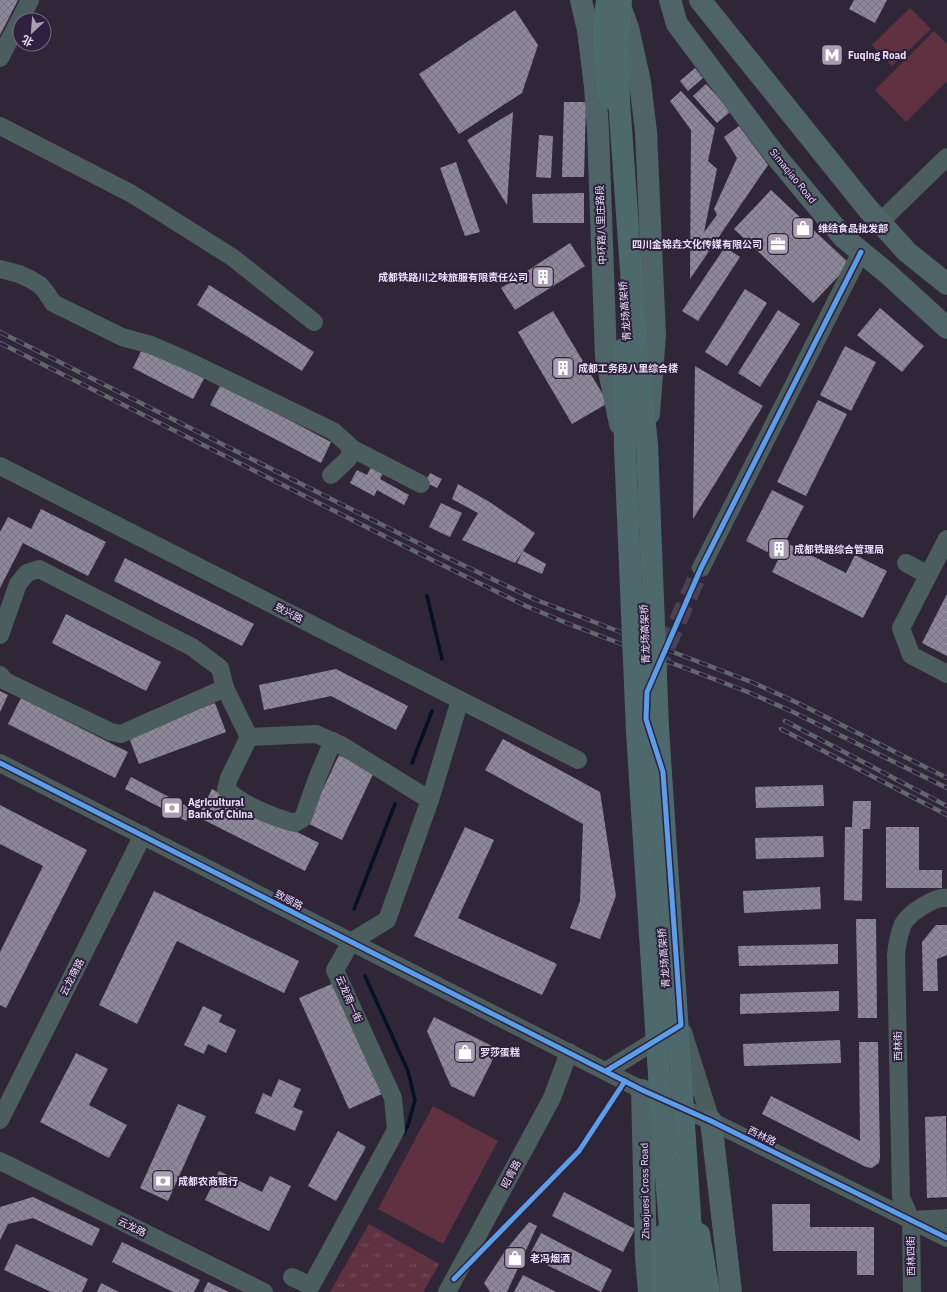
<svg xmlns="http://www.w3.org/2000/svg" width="947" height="1292" font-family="'IBM Plex Sans','Noto Sans SC',sans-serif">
<defs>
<pattern id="park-tufts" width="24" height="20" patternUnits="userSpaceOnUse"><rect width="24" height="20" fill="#603140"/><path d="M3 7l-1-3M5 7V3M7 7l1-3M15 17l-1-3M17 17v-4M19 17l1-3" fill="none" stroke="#774e5c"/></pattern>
<pattern id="building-cross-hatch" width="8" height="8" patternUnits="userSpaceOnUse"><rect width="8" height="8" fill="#8d899b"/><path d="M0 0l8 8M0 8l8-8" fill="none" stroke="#74707e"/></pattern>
</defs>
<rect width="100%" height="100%" fill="#2f2737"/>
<polygon fill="url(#park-tufts)" points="369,1224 439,1264 423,1292 330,1292"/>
<g fill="#603140">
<polygon points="910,8 931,29 892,66 872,45"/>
<polygon points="934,31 947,44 947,81 906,122 875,90"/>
<polygon points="433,1106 498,1141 443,1244 378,1209"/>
</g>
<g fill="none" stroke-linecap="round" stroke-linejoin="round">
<g stroke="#041023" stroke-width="3.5">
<polyline points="427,596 442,659"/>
<polyline points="412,763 432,711"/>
<polyline points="354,909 395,804"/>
<polyline points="365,976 408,1071 415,1100 408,1125 403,1135"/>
</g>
</g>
<g fill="url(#building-cross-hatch)">
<polygon points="0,0 18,0 0,35"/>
<polygon points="854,0 887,0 875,23 849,9"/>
<polygon points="515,10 538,45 522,93 459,134 419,74"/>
<polygon points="695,68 703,78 688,91 680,81"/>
<polygon points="706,84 731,111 717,123 693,96"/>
<polygon points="681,91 715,128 708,161 717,169 704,232 717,215 714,209 737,158 724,137 739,126 768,165 690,279 691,130 670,101"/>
<polygon points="564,102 586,102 584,177 562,177"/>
<polygon points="513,112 507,205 467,140"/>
<polygon points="539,135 553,136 551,178 536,177"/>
<polygon points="456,162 480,232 465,236 440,168"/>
<polygon points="771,190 850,264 813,303 734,229"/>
<polygon points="584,193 584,223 533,223 532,194"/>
<polygon points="570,243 585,266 515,310 501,288"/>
<polygon points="725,247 740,257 698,321 682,311"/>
<polygon points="209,285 314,352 302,371 197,305"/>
<polygon points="745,289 767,303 727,366 705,352"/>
<polygon points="880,308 924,346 902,372 857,335"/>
<polygon points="778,310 800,324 760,387 738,373"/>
<polygon points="553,311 608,403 572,424 518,332"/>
<polygon points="144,345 205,377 193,399 133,368"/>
<polygon points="845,346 876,362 851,411 820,395"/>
<polygon points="695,366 763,406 693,519"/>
<polygon points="221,384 331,442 321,463 210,405"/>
<polygon points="818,400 847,414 806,496 777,482"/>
<polygon points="371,467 383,473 380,479 409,495 404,505 377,490 374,496 350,483 357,470 367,475"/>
<polygon points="430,473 442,479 437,488 425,482"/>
<polygon points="458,484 488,501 535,533 515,563 462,540 478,513 452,499"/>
<polygon points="772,490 804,506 785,542 846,573 855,555 887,571 863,618 772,572 779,558 746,541"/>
<polygon points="441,503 462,513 450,537 429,527"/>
<polygon points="41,509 106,542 88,576 23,543 0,588 0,532 8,517 31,529"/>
<polygon points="523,551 546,564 542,574 517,563"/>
<polygon points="125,558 254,624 242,646 114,581"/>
<polygon points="947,594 947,656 922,643"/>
<polygon points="66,614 161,662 146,691 52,643"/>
<polygon points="336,669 408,706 396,730 331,696 264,710 259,685"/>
<polygon points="0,691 8,695 0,712"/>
<polygon points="21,698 128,752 115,778 8,724"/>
<polygon points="215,703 226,732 139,764 128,735"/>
<polygon points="503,739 600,792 616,896 600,939 570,928 580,901 583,824 485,770"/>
<polygon points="339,755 374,772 342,840 307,823"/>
<polygon points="131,777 192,809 186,821 125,789"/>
<polygon points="823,785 824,806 756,808 755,787"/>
<polygon points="212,789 319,843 305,871 198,817"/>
<polygon points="853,801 871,801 870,829 863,829 862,901 844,900 845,827 852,827"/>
<polygon points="0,805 87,850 6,1008 0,1005 0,952 43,866 0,844"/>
<polygon points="465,827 494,840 458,918 557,964 542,995 414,936"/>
<polygon points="886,827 919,827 919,870 942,870 942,888 886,888"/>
<polygon points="823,836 824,857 756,859 755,838"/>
<polygon points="820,887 821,909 744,913 743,891"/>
<polygon points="154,891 299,961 284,993 177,941 137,1024 99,1005"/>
<polygon points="856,919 876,919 877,1018 858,1018"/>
<polygon points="936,925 947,925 947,955 937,959 938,991 923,991 922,942"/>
<polygon points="838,944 838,964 739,966 738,946"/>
<polygon points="334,983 384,1093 349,1109 299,998"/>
<polygon points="839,991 839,1011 740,1014 740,994"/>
<polygon points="203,1006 222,1015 219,1022 236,1030 226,1053 208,1044 204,1054 184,1045"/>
<polygon points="434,1017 498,1049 474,1097 451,1086 427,1031"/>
<polygon points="840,1040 841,1063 744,1066 743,1044"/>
<polygon points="859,1042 878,1042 880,1157 879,1163 872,1168 866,1167 762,1114 771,1096 860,1141"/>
<polygon points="76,1053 108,1069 89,1105 127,1125 109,1158 40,1122"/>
<polygon points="279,1079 301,1089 293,1107 303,1111 295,1131 255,1113 263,1093 271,1097"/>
<polygon points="178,1104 206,1116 168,1201 140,1188"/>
<polygon points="946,1116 947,1197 927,1198 925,1117"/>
<polygon points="338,1131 366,1147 336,1201 308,1186"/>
<polygon points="219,1171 262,1192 270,1176 291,1186 269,1231 205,1200"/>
<polygon points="564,1192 635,1229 623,1252 552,1216"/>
<polygon points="33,1197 100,1229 92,1246 33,1218 8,1224 0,1240 0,1207"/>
<polygon points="772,1204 810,1204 810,1227 874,1227 874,1275 857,1275 857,1251 773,1251"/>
<polygon points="529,1222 537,1226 507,1292 490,1292 484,1283 505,1251"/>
<polygon points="541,1233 612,1270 601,1292 529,1256"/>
<polygon points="122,1242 200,1280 194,1292 173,1292 112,1262"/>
<polygon points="16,1244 88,1279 82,1292 51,1292 4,1270"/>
<polygon points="523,1275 556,1292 514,1292"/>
<polygon points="208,1282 229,1292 203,1292"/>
<polygon points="101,1283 119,1292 97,1292"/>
</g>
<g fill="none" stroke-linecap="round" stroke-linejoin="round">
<polyline stroke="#4b4353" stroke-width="18" stroke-dasharray="18 9" stroke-linecap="butt" points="656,671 701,568"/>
<g stroke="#4c5d5d" stroke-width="18">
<polyline points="0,58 30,0"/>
<polyline points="0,126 132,194 232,257 314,322"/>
<polyline points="880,222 947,157"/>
<polyline points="0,269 19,274 30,279 40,285 46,292 53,303 122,337 151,345 188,361 333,431 353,449 421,484"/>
<polyline points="0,466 578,760"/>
<polyline points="331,475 348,459 353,449"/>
<polyline points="947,539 901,628 911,655 947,674"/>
<polyline points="906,563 928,575"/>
<polyline points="701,568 861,252"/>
<polyline points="0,635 18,584 27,573 39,569 192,647 220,668 225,688 249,737 316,734 341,745 430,800"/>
<polyline points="0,675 5,681 111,732 121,734 225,688"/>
<path d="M249 737 229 778 226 789C243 805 272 817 295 823L303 818 318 776 333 741"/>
<polyline points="0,763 642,1090 711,1121 947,1238"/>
<polyline points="683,1032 711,1121"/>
<polyline points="606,1071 666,1034"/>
<polyline points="0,1120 143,835"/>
<polyline points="0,1161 264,1292"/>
<polyline points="912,1220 947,1218"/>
<polyline points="292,1277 311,1286 396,1130 393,1098 335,970 351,942 387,920 430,800 460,700"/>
<polyline points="447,1292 552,1098 569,1052"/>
<path d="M912 1292 911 1220 901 1197 896 955C897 944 899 934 903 924 909 913 935 896 947 898"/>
</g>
<g stroke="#4e6466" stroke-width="22">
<polyline points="581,0 588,30 595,87 598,130 606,357 620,424"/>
<polyline points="670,0 677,24 775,155 843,237 887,273 947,328"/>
<polyline points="700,0 868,209 907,252 947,284"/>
<polyline points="620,6 628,28 640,82 646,132 655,335 649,414"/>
<polyline points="642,1090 646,1258 649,1292"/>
<polyline points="711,1121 731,1292"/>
</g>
<g stroke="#4e696b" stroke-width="22">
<path d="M607 0C602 32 605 66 609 98"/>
<polyline points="699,1234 709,1292"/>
<polyline points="662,1292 662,1236"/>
</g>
<g stroke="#62676d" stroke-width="4.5">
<g id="rail">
<polyline points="0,332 444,556 534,599 754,683 800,704 947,778"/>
<polyline points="0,343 426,557 526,606 569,624 748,692 793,712 947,788"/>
<polyline points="785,721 947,806"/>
<polyline points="781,729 947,815"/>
</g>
</g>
<use href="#rail" stroke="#2e203e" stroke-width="3" stroke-dasharray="9" stroke-linecap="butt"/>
<g stroke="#4e696b" stroke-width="22">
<polyline points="621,0 618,38 619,100 636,342 647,445 658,728 695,1292"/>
<polyline points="624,349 625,448 637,732 663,1137 675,1292"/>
</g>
<g stroke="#2e203e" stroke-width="8">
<g id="cycleway">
<polyline points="0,763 642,1090 711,1121 947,1238"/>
<polyline points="606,1071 681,1025 663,772 646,719 647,692 701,568 861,252"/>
<polyline points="454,1279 579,1151 625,1081"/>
</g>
</g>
<use href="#cycleway" stroke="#5a9eea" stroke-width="5"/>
</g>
<defs>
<g id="metro-square" transform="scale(1.15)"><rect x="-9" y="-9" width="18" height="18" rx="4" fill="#a79fb1" stroke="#2e203e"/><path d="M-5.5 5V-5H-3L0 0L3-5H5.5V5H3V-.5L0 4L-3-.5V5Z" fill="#fff"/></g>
<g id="shop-square" transform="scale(1.15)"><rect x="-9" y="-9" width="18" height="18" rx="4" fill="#a79fb1" stroke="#2e203e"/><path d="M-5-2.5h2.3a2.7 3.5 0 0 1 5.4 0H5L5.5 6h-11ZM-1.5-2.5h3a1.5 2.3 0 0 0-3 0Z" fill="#fff"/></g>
<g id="office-square" transform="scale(1.15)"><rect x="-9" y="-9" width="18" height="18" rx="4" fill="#a79fb1" stroke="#2e203e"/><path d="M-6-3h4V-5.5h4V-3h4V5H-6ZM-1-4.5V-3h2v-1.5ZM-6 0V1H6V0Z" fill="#fff"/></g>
<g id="building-square" transform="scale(1.15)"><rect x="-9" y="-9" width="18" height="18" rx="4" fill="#a79fb1" stroke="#2e203e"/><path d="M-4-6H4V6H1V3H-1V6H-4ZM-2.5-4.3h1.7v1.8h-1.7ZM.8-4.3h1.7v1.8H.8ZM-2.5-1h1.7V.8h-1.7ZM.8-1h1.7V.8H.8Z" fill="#fff"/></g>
<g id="bank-square" transform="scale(1.15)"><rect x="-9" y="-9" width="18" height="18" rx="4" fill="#a79fb1" stroke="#2e203e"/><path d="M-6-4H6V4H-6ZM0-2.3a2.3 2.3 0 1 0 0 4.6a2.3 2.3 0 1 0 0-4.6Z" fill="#fff"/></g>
</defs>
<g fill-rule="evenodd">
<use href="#metro-square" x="832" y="55"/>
<use href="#shop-square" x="803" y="228"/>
<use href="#office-square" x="778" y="244"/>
<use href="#building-square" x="543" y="277"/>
<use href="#building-square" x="563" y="368"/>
<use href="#building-square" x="779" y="549"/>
<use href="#bank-square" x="172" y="808"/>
<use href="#shop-square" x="465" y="1052"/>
<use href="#bank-square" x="163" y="1181"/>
<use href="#shop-square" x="515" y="1258"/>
</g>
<g text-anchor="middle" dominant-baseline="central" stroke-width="4" stroke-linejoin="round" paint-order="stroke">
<g font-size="10" font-weight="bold" fill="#e7dff3" stroke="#2e203e" text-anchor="start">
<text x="848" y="55">Fuqing Road</text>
<text x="818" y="228">维结食品批发部</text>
<text x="762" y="244" text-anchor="end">四川金锦垚文化传媒有限公司</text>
<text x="528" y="277" text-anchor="end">成都铁路川之味旅服有限责任公司</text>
<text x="578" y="368">成都工务段八里综合楼</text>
<text x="794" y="549">成都铁路综合管理局</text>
<text x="188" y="802">Agricultural<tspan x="188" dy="12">Bank of China</tspan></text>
<text x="480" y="1052">罗莎蛋糕</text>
<text x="178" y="1181">成都农商银行</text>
<text x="530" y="1258">老冯烟酒</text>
</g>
<g font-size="10" fill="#e7dff3" stroke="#2e203e">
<text transform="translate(793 176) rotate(51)">Simaqiao Road</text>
<text transform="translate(601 225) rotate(-92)">中环路八里庄路段</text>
<text transform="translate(625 311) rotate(-94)">青龙场高架桥</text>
<text transform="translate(289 613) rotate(27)">致兴路</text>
<text transform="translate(645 634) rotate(-92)">青龙场高架桥</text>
<text transform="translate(289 900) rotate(27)">致顺路</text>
<text transform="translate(664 958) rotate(-94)">青龙场高架桥</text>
<text transform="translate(72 977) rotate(-63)">云龙南路</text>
<text transform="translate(349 999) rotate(66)">云龙南一街</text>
<text transform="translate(898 1046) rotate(-91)">西林街</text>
<text transform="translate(762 1136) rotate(26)">西林路</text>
<text transform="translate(511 1174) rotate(-62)">昭青路</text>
<text transform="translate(645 1191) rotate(-91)">Zhaojuesi Cross Road</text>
<text transform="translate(132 1227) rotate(26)">云龙路</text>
<text transform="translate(911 1256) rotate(-91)">西林四街</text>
</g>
</g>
<g transform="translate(32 32) rotate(206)"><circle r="19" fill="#2e203e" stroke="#786c86"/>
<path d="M0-3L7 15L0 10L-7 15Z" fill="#a79fb1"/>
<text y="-6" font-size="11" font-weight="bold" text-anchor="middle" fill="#e7dff3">北</text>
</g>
</svg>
